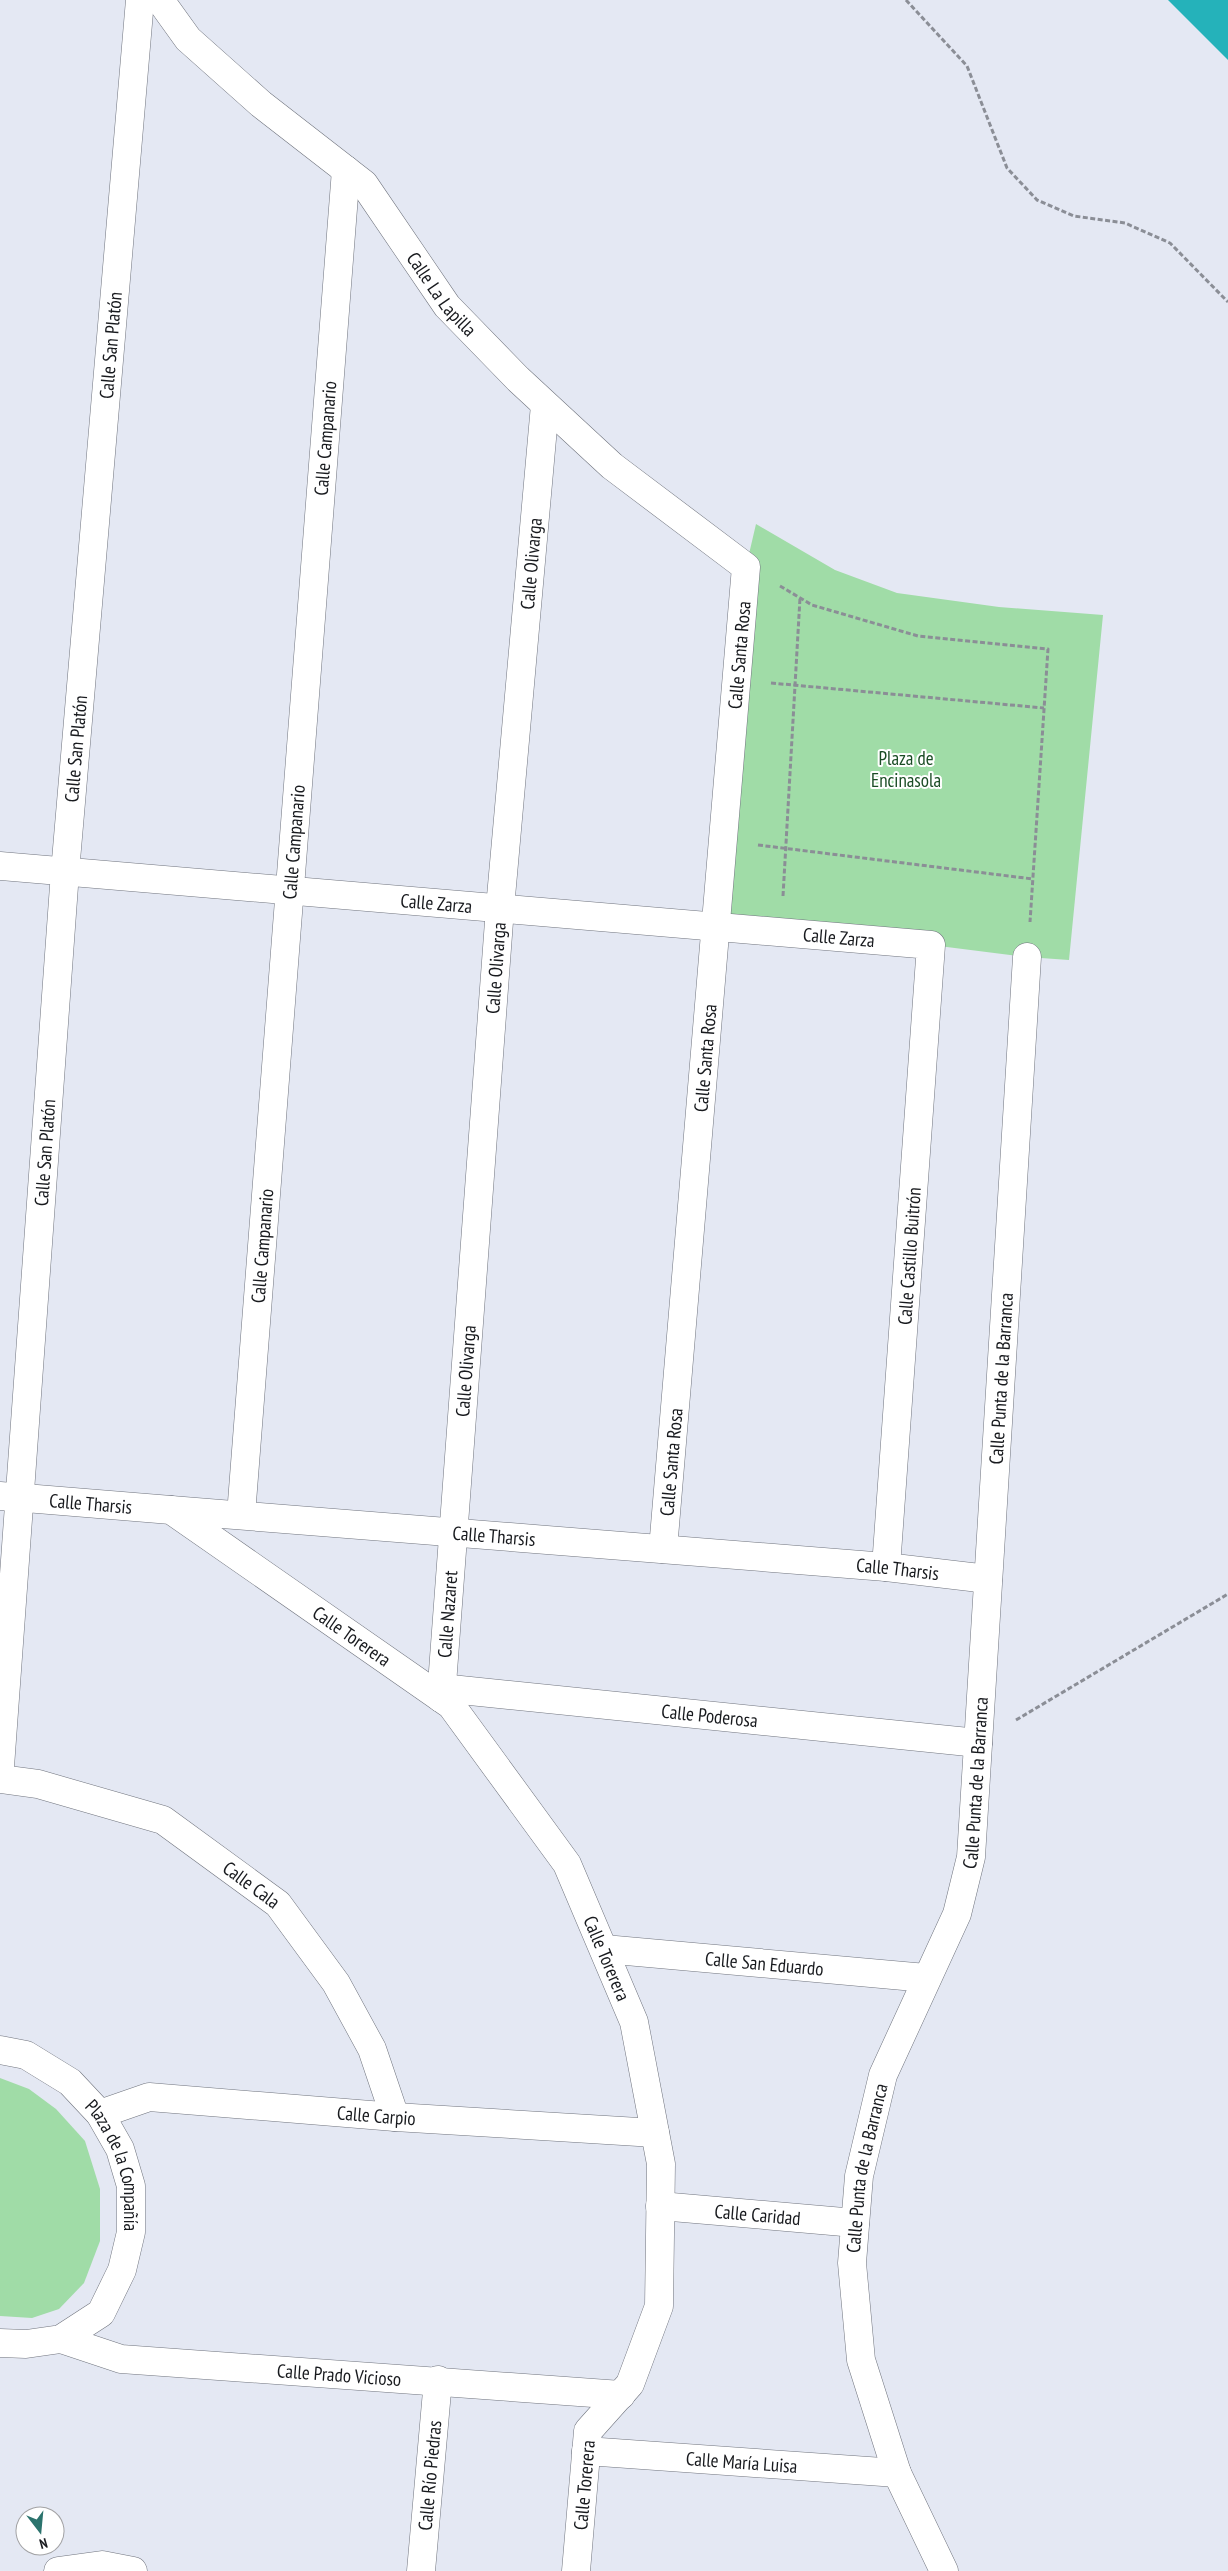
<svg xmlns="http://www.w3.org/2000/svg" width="1228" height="2571" font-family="'PT Sans Narrow',sans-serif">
<rect width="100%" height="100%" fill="#e4e8f3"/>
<g fill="#a0dca7">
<polygon points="756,524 835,570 897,593 999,607 1103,615 1069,960 1027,957 931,945 717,926 746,567"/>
<polygon points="0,2078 29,2089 56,2109 85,2141 100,2189 100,2241 84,2283 59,2309 32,2318 0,2316"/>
</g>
<polygon fill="#25b2ba" points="1168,0 1228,0 1228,60"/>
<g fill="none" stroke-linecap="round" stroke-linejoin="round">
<g stroke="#70747e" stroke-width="29">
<g id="street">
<path id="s1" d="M160 0 188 39 261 104 364 184 447 306 518 379 612 466 746 567 663 1549"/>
<path id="s2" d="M0 866 931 945 886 1567"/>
<path id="s3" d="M171 1510 886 1567 988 1579"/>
<path id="s4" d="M241 1515 346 170"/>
<path id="s5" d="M441 1688 978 1743"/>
<path id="s6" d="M441 1698 500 908 545 405"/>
<path id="s7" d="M0 1767 65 872 140 0"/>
<path id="s8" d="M0 1779 38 1784 163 1820 278 1904 336 1983 372 2049 395 2117"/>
<path id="s9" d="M604 1949 926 1978"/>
<path id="s10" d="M0 2050 26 2055 70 2082 100 2114 120 2149 131 2186V2232L122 2270 101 2313 61 2339 26 2344 0 2343"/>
<path id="s11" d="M100 2114 149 2097 395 2117 655 2133"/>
<path id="s12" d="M660 2206 855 2223"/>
<path id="s13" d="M61 2339 121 2359 621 2395"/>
<path id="s14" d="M586 2451 897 2473"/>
<polyline points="58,2571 102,2565 133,2571"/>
<path id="s15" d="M421 2571 438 2380"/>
<path id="s16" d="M944 2571 897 2473 861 2360 852 2263 859 2176 883 2075 957 1914 971 1857 1027 957"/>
</g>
</g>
<g stroke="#70747e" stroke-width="29">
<g id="secondary">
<path id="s17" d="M0 1496 171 1510 451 1705 567 1864 634 2022 661 2164 659 2306 630 2384 588 2431 576 2571"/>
</g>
</g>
<g stroke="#8b8e96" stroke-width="3" stroke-dasharray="5 2.5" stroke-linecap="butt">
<polyline points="906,0 967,66 1007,168 1037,200 1074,216 1125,223 1170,243 1228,302"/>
<polyline points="780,586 812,605 918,636 1048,649 1030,922"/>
<polyline points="771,683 1044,708"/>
<polyline points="758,845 1033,879"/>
<polyline points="783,896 800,598"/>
<polyline points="1016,1720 1228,1594"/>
</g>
<use href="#street" stroke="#fff" stroke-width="28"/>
<use href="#secondary" stroke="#fff" stroke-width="28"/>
</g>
<g text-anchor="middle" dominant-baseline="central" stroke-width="4" stroke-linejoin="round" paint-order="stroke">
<g font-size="19" fill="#181a1e" stroke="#fff">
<text stroke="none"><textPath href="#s1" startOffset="411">Calle La Lapilla</textPath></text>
<text stroke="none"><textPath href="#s7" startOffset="1426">Calle San Platón</textPath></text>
<text stroke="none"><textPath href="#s4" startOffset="1080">Calle Campanario</textPath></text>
<text stroke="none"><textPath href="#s6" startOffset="1138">Calle Olivarga</textPath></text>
<text transform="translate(739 655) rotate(-85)">Calle Santa Rosa</text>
<text stroke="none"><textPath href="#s7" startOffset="1021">Calle San Platón</textPath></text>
<text stroke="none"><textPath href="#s4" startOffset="675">Calle Campanario</textPath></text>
<text stroke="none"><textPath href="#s2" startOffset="438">Calle Zarza</textPath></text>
<text stroke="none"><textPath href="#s2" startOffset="842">Calle Zarza</textPath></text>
<text stroke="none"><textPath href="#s6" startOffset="732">Calle Olivarga</textPath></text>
<text transform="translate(705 1058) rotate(-85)">Calle Santa Rosa</text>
<text stroke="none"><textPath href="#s7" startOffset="616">Calle San Platón</textPath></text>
<text stroke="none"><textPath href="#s4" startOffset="270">Calle Campanario</textPath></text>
<text transform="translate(909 1256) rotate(-86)">Calle Castillo Buitrón</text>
<text stroke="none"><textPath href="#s6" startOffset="328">Calle Olivarga</textPath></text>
<text stroke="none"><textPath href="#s16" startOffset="1231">Calle Punta de la Barranca</textPath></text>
<text transform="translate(671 1462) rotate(-85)">Calle Santa Rosa</text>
<text stroke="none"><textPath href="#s17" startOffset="91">Calle Tharsis</textPath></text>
<text stroke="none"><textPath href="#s3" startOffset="324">Calle Tharsis</textPath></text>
<text stroke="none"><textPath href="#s3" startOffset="729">Calle Tharsis</textPath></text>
<text stroke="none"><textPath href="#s6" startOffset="84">Calle Nazaret</textPath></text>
<text stroke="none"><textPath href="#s17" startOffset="392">Calle Torerera</textPath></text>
<text stroke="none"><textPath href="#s5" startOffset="270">Calle Poderosa</textPath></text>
<text stroke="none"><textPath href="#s16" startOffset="826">Calle Punta de la Barranca</textPath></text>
<text stroke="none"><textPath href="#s8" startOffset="278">Calle Cala</textPath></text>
<text stroke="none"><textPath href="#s17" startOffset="812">Calle Torerera</textPath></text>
<text stroke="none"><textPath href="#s9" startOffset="161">Calle San Eduardo</textPath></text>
<text stroke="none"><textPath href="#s11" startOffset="280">Calle Carpio</textPath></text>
<text stroke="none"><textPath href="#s10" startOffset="176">Plaza de la Compañía</textPath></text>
<text stroke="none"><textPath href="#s16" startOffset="421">Calle Punta de la Barranca</textPath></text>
<text stroke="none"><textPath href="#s12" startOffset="98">Calle Caridad</textPath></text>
<text stroke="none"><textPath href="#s13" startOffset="282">Calle Prado Vicioso</textPath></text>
<text stroke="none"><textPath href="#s14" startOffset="156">Calle María Luisa</textPath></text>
<text stroke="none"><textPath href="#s15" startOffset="96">Calle Río Piedras</textPath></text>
<text transform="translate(584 2485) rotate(-85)">Calle Torerera</text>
</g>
<g font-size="19" fill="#1a4c24" stroke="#fff">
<text x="906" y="758">Plaza de<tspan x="906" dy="22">Encinasola</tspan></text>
</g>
</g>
<g transform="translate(40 2531) rotate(164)"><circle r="24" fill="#ffffff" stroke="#a3a3a5"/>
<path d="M0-4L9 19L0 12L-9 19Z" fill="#2b736d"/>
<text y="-8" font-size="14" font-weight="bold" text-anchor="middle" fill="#181a1e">N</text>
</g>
</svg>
